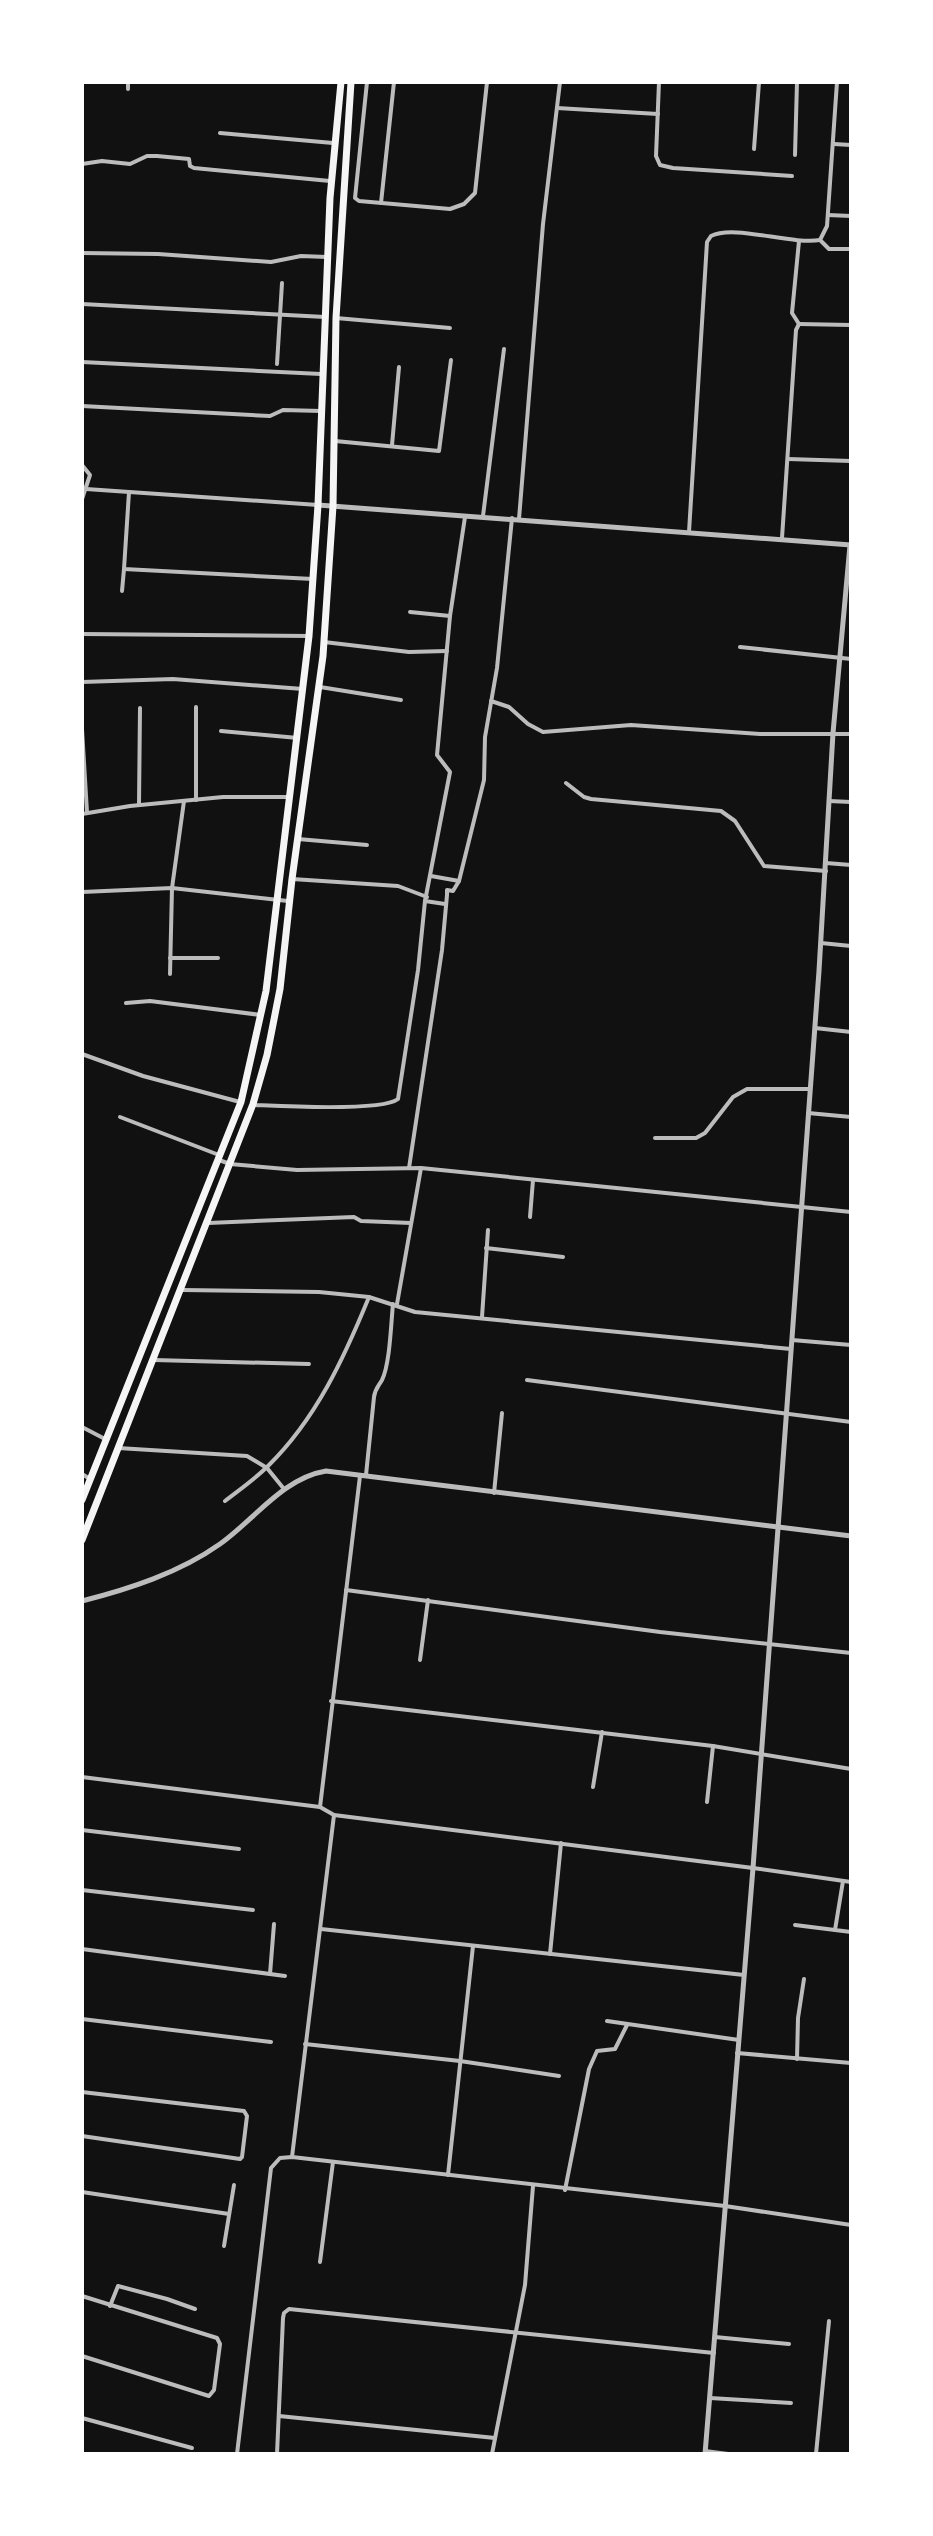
<svg xmlns="http://www.w3.org/2000/svg" width="933" height="2536" font-family="'Times New Roman',serif">
<rect width="100%" height="100%" fill="#111"/>
<g fill="none" stroke-linecap="round" stroke-linejoin="round">
<g stroke="#bcbcbc" stroke-width="4">
<polyline points="367,82 355,198 359,201 450,209 464,204 475,193 487,82"/>
<polyline points="659,82 656,156 660,165 673,168 792,176"/>
<polyline points="128,89 128,82"/>
<polyline points="557,108 658,114"/>
<polyline points="220,133 333,143"/>
<polyline points="834,144 851,145"/>
<polyline points="754,149 759,82"/>
<polyline points="795,155 797,82"/>
<polyline points="82,164 102,161 130,164 147,156 157,156 189,159 190,166 194,168 330,181"/>
<polyline points="381,203 394,82"/>
<polyline points="828,215 851,216"/>
<polyline points="799,241 792,313 799,324"/>
<polyline points="821,241 829,249 851,249"/>
<polyline points="82,253 158,254 271,262 301,256 327,257"/>
<polyline points="82,304 325,317"/>
<polyline points="336,318 450,328"/>
<polyline points="799,324 851,325"/>
<polyline points="82,362 321,374"/>
<polyline points="277,364 282,283"/>
<polyline points="82,406 270,416 283,410 321,411"/>
<polyline points="335,441 439,451 451,360"/>
<polyline points="392,445 399,367"/>
<polyline points="788,459 851,461"/>
<polyline points="82,465 90,475 82,499"/>
<polyline points="86,489 318,505"/>
<polyline points="129,492 124,569 313,579"/>
<polyline points="483,516 504,349"/>
<polyline points="519,519 543,224 560,82"/>
<path d="M689 532 707 242 711 236C734 224 791 245 820 240L827 226 837 82"/>
<polyline points="782,538 796,330 799,324"/>
<polyline points="122,591 124,569"/>
<polyline points="410,612 450,616"/>
<polyline points="82,634 309,636"/>
<polyline points="324,642 409,652 447,651"/>
<polyline points="740,647 851,659"/>
<polyline points="82,682 173,679 303,689"/>
<polyline points="320,687 401,700"/>
<polyline points="491,701 509,707 528,724 543,732 631,725 760,734 851,734"/>
<polyline points="196,707 196,800"/>
<polyline points="82,729 87,812"/>
<polyline points="221,731 298,738"/>
<polyline points="566,783 584,797 591,799 721,811 735,821 764,866 826,871"/>
<polyline points="829,801 851,802"/>
<polyline points="139,805 140,708"/>
<polyline points="82,814 130,806 223,797 289,797"/>
<polyline points="298,839 367,845"/>
<polyline points="826,863 851,865"/>
<polyline points="431,876 459,881"/>
<polyline points="292,879 398,886 427,897"/>
<polyline points="82,892 172,888 288,901"/>
<polyline points="425,901 445,904"/>
<polyline points="821,943 851,946"/>
<polyline points="170,958 218,958"/>
<polyline points="170,974 172,888 184,801"/>
<polyline points="126,1003 150,1001 261,1015"/>
<polyline points="815,1028 851,1032"/>
<polyline points="82,1054 143,1076 240,1102"/>
<path d="M255 1105C279 1106 382 1112 398 1099L418 970 425 901 450 772 437 755 450 616 465 517"/>
<polyline points="808,1113 851,1117"/>
<polyline points="120,1117 219,1155"/>
<polyline points="655,1138 696,1138 705,1133 733,1097 747,1089 809,1089"/>
<polyline points="219,1160 230,1164 297,1170 421,1168 851,1212"/>
<polyline points="409,1168 442,950 447,895 447,890 453,891 459,881 484,780 485,737 497,668 512,518"/>
<polyline points="530,1217 533,1180"/>
<polyline points="208,1223 354,1217 361,1221 411,1223"/>
<polyline points="486,1248 563,1257"/>
<polyline points="182,1290 319,1292 369,1297 415,1312 791,1349"/>
<polyline points="397,1304 421,1168"/>
<polyline points="482,1317 488,1230"/>
<polyline points="792,1340 851,1345"/>
<polyline points="154,1360 309,1364"/>
<polyline points="527,1380 851,1422"/>
<polyline points="82,1427 105,1439"/>
<polyline points="118,1448 247,1456 267,1468 284,1489"/>
<polyline points="82,1474 90,1479"/>
<path d="M366 1475 374 1397C375 1389 378 1387 382 1380 390 1364 391 1323 393 1304"/>
<polyline points="494,1493 502,1413"/>
<path d="M225 1501C239 1490 255 1479 268 1466 316 1419 344 1358 369 1297"/>
<polyline points="346,1590 660,1632 851,1653"/>
<polyline points="420,1660 428,1600"/>
<polyline points="331,1701 713,1746 851,1769"/>
<polyline points="82,1777 320,1807 334,1815 753,1868 851,1882"/>
<polyline points="593,1787 602,1732"/>
<polyline points="707,1802 713,1746"/>
<polyline points="320,1807 360,1476"/>
<polyline points="82,1830 239,1849"/>
<polyline points="843,1881 835,1930 851,1932"/>
<polyline points="82,1890 253,1910"/>
<polyline points="795,1925 835,1930"/>
<polyline points="321,1929 744,1975"/>
<polyline points="82,1949 285,1976"/>
<polyline points="550,1954 561,1843"/>
<polyline points="270,1974 274,1924"/>
<polyline points="82,2019 271,2042"/>
<polyline points="607,2021 739,2040"/>
<polyline points="305,2044 460,2061 559,2076"/>
<polyline points="737,2053 851,2063"/>
<polyline points="797,2059 798,2018 804,1979"/>
<polyline points="82,2092 244,2111 247,2116 242,2157 240,2159 82,2136"/>
<polyline points="292,2157 334,1815"/>
<polyline points="448,2175 473,1946"/>
<polyline points="565,2190 589,2069 597,2051 615,2049 627,2025"/>
<polyline points="82,2192 229,2214"/>
<polyline points="224,2246 234,2185"/>
<polyline points="320,2262 333,2162"/>
<polyline points="82,2296 217,2338 220,2344 214,2390 209,2396 82,2356"/>
<polyline points="110,2306 118,2286 167,2299 195,2309"/>
<polyline points="715,2337 789,2344"/>
<polyline points="710,2398 791,2403"/>
<polyline points="279,2416 495,2438"/>
<polyline points="82,2418 192,2448"/>
<polyline points="705,2451 728,2454"/>
<polyline points="237,2454 271,2168 280,2158 292,2157 725,2206 851,2225"/>
<polyline points="277,2454 283,2318 284,2313 289,2309 714,2353"/>
<polyline points="492,2454 525,2285 533,2186"/>
<polyline points="816,2454 829,2321"/>
</g>
<g stroke="#bcbcbc" stroke-width="5">
<polyline points="318,505 851,545"/>
<path d="M82 1601C129 1589 179 1573 220 1544 254 1520 283 1478 326 1471L851 1536"/>
<polyline points="705,2454 753,1868 819,971 833,733 850,545"/>
</g>
<g stroke="#f5f5f5" stroke-width="7">
<polyline points="82,1500 241,1102 266,991 309,636 318,505 330,198 341,82"/>
<polyline points="82,1540 253,1104 267,1055 280,989 292,879 323,656 333,506 336,318 351,82"/>
</g>
</g>
<rect width="933" height="2536" fill="none" stroke="#ffffff" stroke-width="168"/>
</svg>
